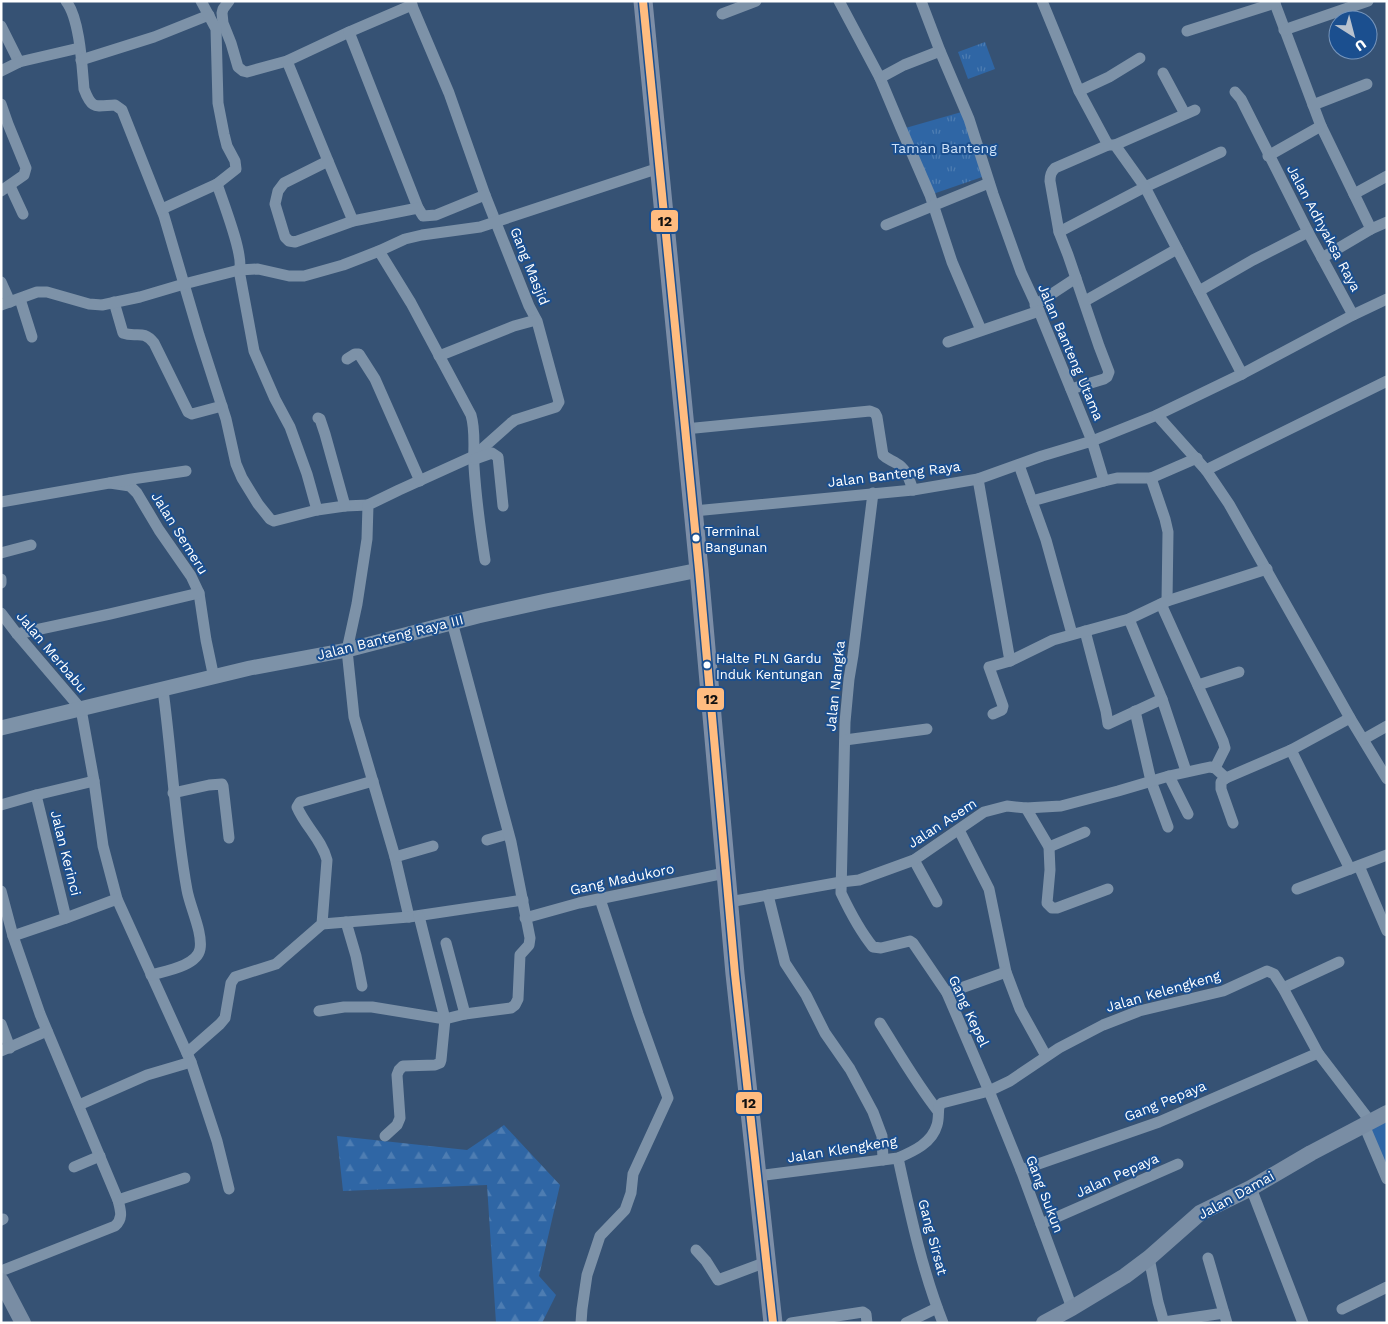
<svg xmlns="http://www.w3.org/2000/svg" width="1388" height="1324" font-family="'Work Sans',sans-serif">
<defs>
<pattern id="forest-firs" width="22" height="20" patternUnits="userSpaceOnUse" patternTransform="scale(1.25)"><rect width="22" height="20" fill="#2f66a5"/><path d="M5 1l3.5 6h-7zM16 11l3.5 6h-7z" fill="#4e7db2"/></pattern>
<pattern id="park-tufts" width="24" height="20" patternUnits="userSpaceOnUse" patternTransform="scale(1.25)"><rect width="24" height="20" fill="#2f66a5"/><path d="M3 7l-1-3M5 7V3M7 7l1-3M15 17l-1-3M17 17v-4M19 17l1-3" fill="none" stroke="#4e7db2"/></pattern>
</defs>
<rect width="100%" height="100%" fill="#365274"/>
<polygon fill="#2f66a5" points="1387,1115 1387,1173 1365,1125"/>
<polygon fill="url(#forest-firs)" points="504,1125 560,1185 539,1276 556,1295 542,1323 496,1323 487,1185 343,1191 337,1136 467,1150"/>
<g fill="url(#park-tufts)">
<polygon points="985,42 995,69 968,79 958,52"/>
<polygon points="965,111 985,176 930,195 902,129"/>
</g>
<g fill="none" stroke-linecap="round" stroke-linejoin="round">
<g stroke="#7d92a8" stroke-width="11">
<path d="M66 1C80 19 82 66 84 89 92 110 95 106 115 105L122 110 164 216 199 335 226 419 236 464 242 478 258 504 270 519 274 521 317 510 345 506 368 505"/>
<polyline points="229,1 223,9 222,13 223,23 231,43 238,67 243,71 247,72 287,61 349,32 412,5"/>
<polyline points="410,1 449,93 485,195 529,306 537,321 559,402 556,407 515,420 511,423 474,456 399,490 368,505 367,539 357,604 347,650 354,717 395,857 409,917 523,900"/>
<polyline points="839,1 880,78 901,128 930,195 952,262 981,330"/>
<polyline points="921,1 940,51 969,119 993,194 1021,272 1039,311 1092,441 1157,415 1206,470 1229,504 1350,718 1387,779"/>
<polyline points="1042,1 1079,91 1108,145"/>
<polyline points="1274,1 1321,126 1371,229"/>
<polyline points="722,14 756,1"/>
<polyline points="1,26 19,62"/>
<polyline points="1284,30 1368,1"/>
<polyline points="1187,31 1275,3"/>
<polyline points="349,32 418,208"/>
<polyline points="81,60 154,37 209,15"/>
<polyline points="287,61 328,161 284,183 278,191 275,204 285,237 289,241 295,242 353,221 418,208 423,216 436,215 485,195"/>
<polyline points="1,71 19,62 79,48"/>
<polyline points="1163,73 1185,114"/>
<polyline points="880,78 904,65 940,51"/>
<polyline points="1079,91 1109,77 1140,58"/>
<polyline points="1235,92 1241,99 1308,232 1353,315"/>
<polyline points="1,104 8,124 26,168 24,175 1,191"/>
<polyline points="1313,105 1367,84"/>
<polyline points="1115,145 1195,110"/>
<polyline points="1268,156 1321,126"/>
<polyline points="328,161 353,221"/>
<path d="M217 184C222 199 245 258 239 270L254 351 275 399 290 427 307 474 317 510"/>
<polyline points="10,186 23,214"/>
<polyline points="1354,194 1387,176"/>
<polyline points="162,209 217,184 236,169 235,161 227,146 224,134 218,103 216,29 201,1"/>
<polyline points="886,225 989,183"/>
<polyline points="1059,232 1145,187 1221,152"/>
<path d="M379 251 411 303 471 415C476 432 473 449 474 466 476 498 480 528 485 560"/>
<polyline points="1322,258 1371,229 1387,222"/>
<polyline points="1,282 10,302"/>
<polyline points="1199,291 1253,260 1308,232"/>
<polyline points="20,299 32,337"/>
<polyline points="1085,301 1177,249"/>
<path d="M114 302 123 333C136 338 143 329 154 343L188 412 192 414 222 406"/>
<polyline points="1,305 37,292 47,292 89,304 102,305 140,297 184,284 239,270 258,269 289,276 304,276 343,265 379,251 405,239 422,235 480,227 659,168"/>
<polyline points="1035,305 1076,278"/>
<polyline points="948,342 1039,311"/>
<polyline points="439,356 514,326 536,320"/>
<polyline points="347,359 355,354 359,354 375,379 420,481"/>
<path d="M1071 389 1104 379 1107 377 1109 372 1099 346 1068 255 1059 232 1050 181C1050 175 1051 172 1055 168L1108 145H1115L1145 187 1242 374"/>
<polyline points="1157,415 1242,374 1353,315 1387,299"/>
<polyline points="318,418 320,419 325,434 345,506"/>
<path d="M685 429 870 411 875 413 877 417 883 455C887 459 891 460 896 463 907 469 909 479 913 490"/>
<polyline points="475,459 492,453 498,457 503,506"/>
<polyline points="1019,465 1046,540 1072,634"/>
<polyline points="1206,470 1387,381"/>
<polyline points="978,479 1010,661"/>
<polyline points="110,483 130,486 137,493 159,530 191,576 199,593 206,640 214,678"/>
<path d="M873 493 853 655 849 679 845 722 841 893C850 912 860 931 873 947L881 948 910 941 913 943 947 993 989 1091 1021 1170 1072 1308"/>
<polyline points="1032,501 1104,481"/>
<polyline points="1,502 132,479 186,471"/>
<polyline points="694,511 913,490 978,479 1042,456 1092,441 1104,481 1117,478 1151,478"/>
<polyline points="1,553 31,545"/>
<polyline points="1,579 1,583"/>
<polyline points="1167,601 1168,532 1165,519 1151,478 1197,458"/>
<polyline points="1161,604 1223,741 1225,748 1215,768"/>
<polyline points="1,613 17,634 81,709 94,781"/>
<polyline points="1129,619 1162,699 1186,771"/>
<polyline points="1085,631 1106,711 1108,724 1162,699"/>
<polyline points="17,634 110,614 199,593"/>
<polyline points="1198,685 1239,672"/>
<polyline points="1135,711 1151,781 1168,827"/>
<polyline points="993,714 1002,710 1003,706 989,667 1010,661 1053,640 1129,619 1167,601 1267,569"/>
<polyline points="1364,739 1387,726"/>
<polyline points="845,740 927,729"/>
<polyline points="1291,750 1350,869"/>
<polyline points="1169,776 1188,814"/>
<polyline points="173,793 209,785 222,784 223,786 229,838"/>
<polyline points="36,795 66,918"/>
<polyline points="1,805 36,795 94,781 103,846 117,899 191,1062 217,1141 229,1189"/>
<polyline points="1026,808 1049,847 1050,870 1047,903 1052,908 1057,908 1108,889"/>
<polyline points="1233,823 1221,789 1221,782 1226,778 1291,750 1350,718"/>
<polyline points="959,830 989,889 1006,972 1020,1009 1046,1056"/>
<polyline points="487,840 508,834"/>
<polyline points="1049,847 1085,832"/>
<polyline points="395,857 433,846"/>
<polyline points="914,860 937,902"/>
<polyline points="1359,866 1387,931"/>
<polyline points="1297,889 1387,855"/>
<path d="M1 891 13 936 40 1014 118 1200C120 1209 124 1218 115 1226L1 1271"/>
<polyline points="768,895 785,963 806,995 825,1033 850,1069 873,1112 882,1136 883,1160"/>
<polyline points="729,902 841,882 859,880 914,860 984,812 1007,806 1026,808 1061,806 1118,791 1169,776 1210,767 1215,768 1226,778"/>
<polyline points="525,918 579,903 725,873"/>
<polyline points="346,922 356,956 362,986"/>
<polyline points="322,924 409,917"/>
<polyline points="13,936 66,918 117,899"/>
<polyline points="446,943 465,1014"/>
<path d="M151 975C165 971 197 966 200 949 203 933 190 907 187 890 175 824 172 756 163 690"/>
<polyline points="1283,988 1339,962"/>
<polyline points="947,993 1006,972"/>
<polyline points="319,1011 344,1007 372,1007 445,1019 465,1014 511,1008 515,1005 518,999 520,955 529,945 530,938 511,842 452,622"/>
<path d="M880 1023C899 1053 916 1083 938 1111"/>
<polyline points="1,1024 10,1048"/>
<polyline points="1,1051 47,1031"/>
<path d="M187 1053 220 1024 225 1018 231 983 235 977 276 964 322 924 327 860C322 840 305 826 297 807L300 802 373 781"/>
<polyline points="79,1105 147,1075 191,1062"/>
<polyline points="1364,1125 1387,1179"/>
<polyline points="385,1136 397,1125 400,1118 397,1075 399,1070 403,1066 435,1065 440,1063 441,1060 445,1019 419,916"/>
<path d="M898 1158C910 1213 922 1270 943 1323"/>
<polyline points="74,1167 100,1156"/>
<polyline points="1021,1170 1159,1122 1318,1053"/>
<path d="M757 1176 898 1158C914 1151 932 1143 937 1125 939 1119 938 1112 939 1106L942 1103 989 1091 1010 1081 1059 1048 1103 1025 1139 1011 1223 991 1267 971 1274 974 1283 988 1318 1053 1370 1121"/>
<polyline points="1251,1188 1303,1323"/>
<polyline points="118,1200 185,1178"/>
<polyline points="1,1220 3,1219"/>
<polyline points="1041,1224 1178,1164"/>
<polyline points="696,1250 706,1261 718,1280 766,1262"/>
<polyline points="1149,1258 1158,1302 1164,1323"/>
<polyline points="1208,1258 1224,1313"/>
<polyline points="1342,1309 1387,1287"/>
<polyline points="1164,1322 1224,1313 1227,1323"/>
<polyline points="581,1323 582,1309 587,1275 600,1236 625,1210 631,1193 633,1174 668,1098 638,1014 600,899"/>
<polyline points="791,1323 863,1312 866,1314 867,1323"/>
<polyline points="906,1323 937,1308"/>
</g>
<polyline stroke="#7d92a8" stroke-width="15" points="1,728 250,668 347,650 478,616 546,601 699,570"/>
<g stroke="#798da4" stroke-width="16">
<polyline points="1,1281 23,1323"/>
<polyline points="1044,1323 1072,1308 1125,1276 1149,1258 1200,1213 1251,1188 1311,1153 1387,1113"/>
</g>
<polyline stroke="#7d8ea7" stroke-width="19" points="643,1 699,570 735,974 773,1323"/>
<g stroke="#1b4f8f" stroke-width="11">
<polyline id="bus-1" points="643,1 699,570 735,974 773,1323"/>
</g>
<use href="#bus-1" stroke="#ffbc80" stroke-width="8"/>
</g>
<g fill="#fff" stroke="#1b4f8f" stroke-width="2">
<circle cx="696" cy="538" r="4.5"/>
<circle cx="707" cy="665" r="4.5"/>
</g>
<g text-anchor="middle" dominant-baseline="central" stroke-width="4" stroke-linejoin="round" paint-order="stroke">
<g font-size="13" fill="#fff" stroke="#1b4f8f" text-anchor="start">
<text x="705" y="531">Terminal<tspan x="705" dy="16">Bangunan</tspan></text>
<text x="716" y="658">Halte PLN Gardu<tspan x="716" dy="16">Induk Kentungan</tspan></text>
</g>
<g font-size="14" fill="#cfe3fa" stroke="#1b4f8f">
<text x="944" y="148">Taman Banteng</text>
</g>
<g font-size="14" fill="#fff" stroke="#1b4f8f">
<text transform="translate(1324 228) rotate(62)">Jalan Adhyaksa Raya</text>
<text transform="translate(530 266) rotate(68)">Gang Masjid</text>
<text transform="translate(1071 352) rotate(67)">Jalan Banteng Utama</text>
<text transform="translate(894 474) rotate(-7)">Jalan Banteng Raya</text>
<text transform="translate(180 533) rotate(58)">Jalan Semeru</text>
<text transform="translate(390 637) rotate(-14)">Jalan Banteng Raya III</text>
<text transform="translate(52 652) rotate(50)">Jalan Merbabu</text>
<text transform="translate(835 686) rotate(-84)">Jalan Nangka</text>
<text transform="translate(942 823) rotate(-33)">Jalan Asem</text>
<text transform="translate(66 853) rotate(76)">Jalan Kerinci</text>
<text transform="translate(622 879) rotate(-12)">Gang Madukoro</text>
<text transform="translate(1163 991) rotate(-16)">Jalan Kelengkeng</text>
<text transform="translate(969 1011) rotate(65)">Gang Kepel</text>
<text transform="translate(1165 1101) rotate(-22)">Gang Pepaya</text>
<text transform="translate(842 1149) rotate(-9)">Jalan Klengkeng</text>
<text transform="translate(1117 1175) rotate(-24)">Jalan Pepaya</text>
<text transform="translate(1045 1194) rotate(69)">Gang Sukun</text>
<text transform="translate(1236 1195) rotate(-29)">Jalan Damai</text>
<text transform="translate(933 1237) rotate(75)">Gang Sirsat</text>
</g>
</g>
<g stroke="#1b4f8f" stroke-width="2">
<rect x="650" y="209" width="29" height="24" rx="5" fill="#ffbc80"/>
<rect x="696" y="687" width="29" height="24" rx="5" fill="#ffbc80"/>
<rect x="735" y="1091" width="28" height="24" rx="5" fill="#ffbc80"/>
</g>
<g font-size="14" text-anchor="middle" font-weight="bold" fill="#111">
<text x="665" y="226">12</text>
<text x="711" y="704">12</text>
<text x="749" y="1108">12</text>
</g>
<rect width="1388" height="1324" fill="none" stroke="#ffffff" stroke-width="5"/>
<g transform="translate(1353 35) rotate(144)"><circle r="24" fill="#1b4f8f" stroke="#7695bc"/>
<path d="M0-4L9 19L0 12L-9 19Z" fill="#b9c2ce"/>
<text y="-8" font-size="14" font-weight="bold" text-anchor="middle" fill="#ffffff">U</text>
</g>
</svg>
